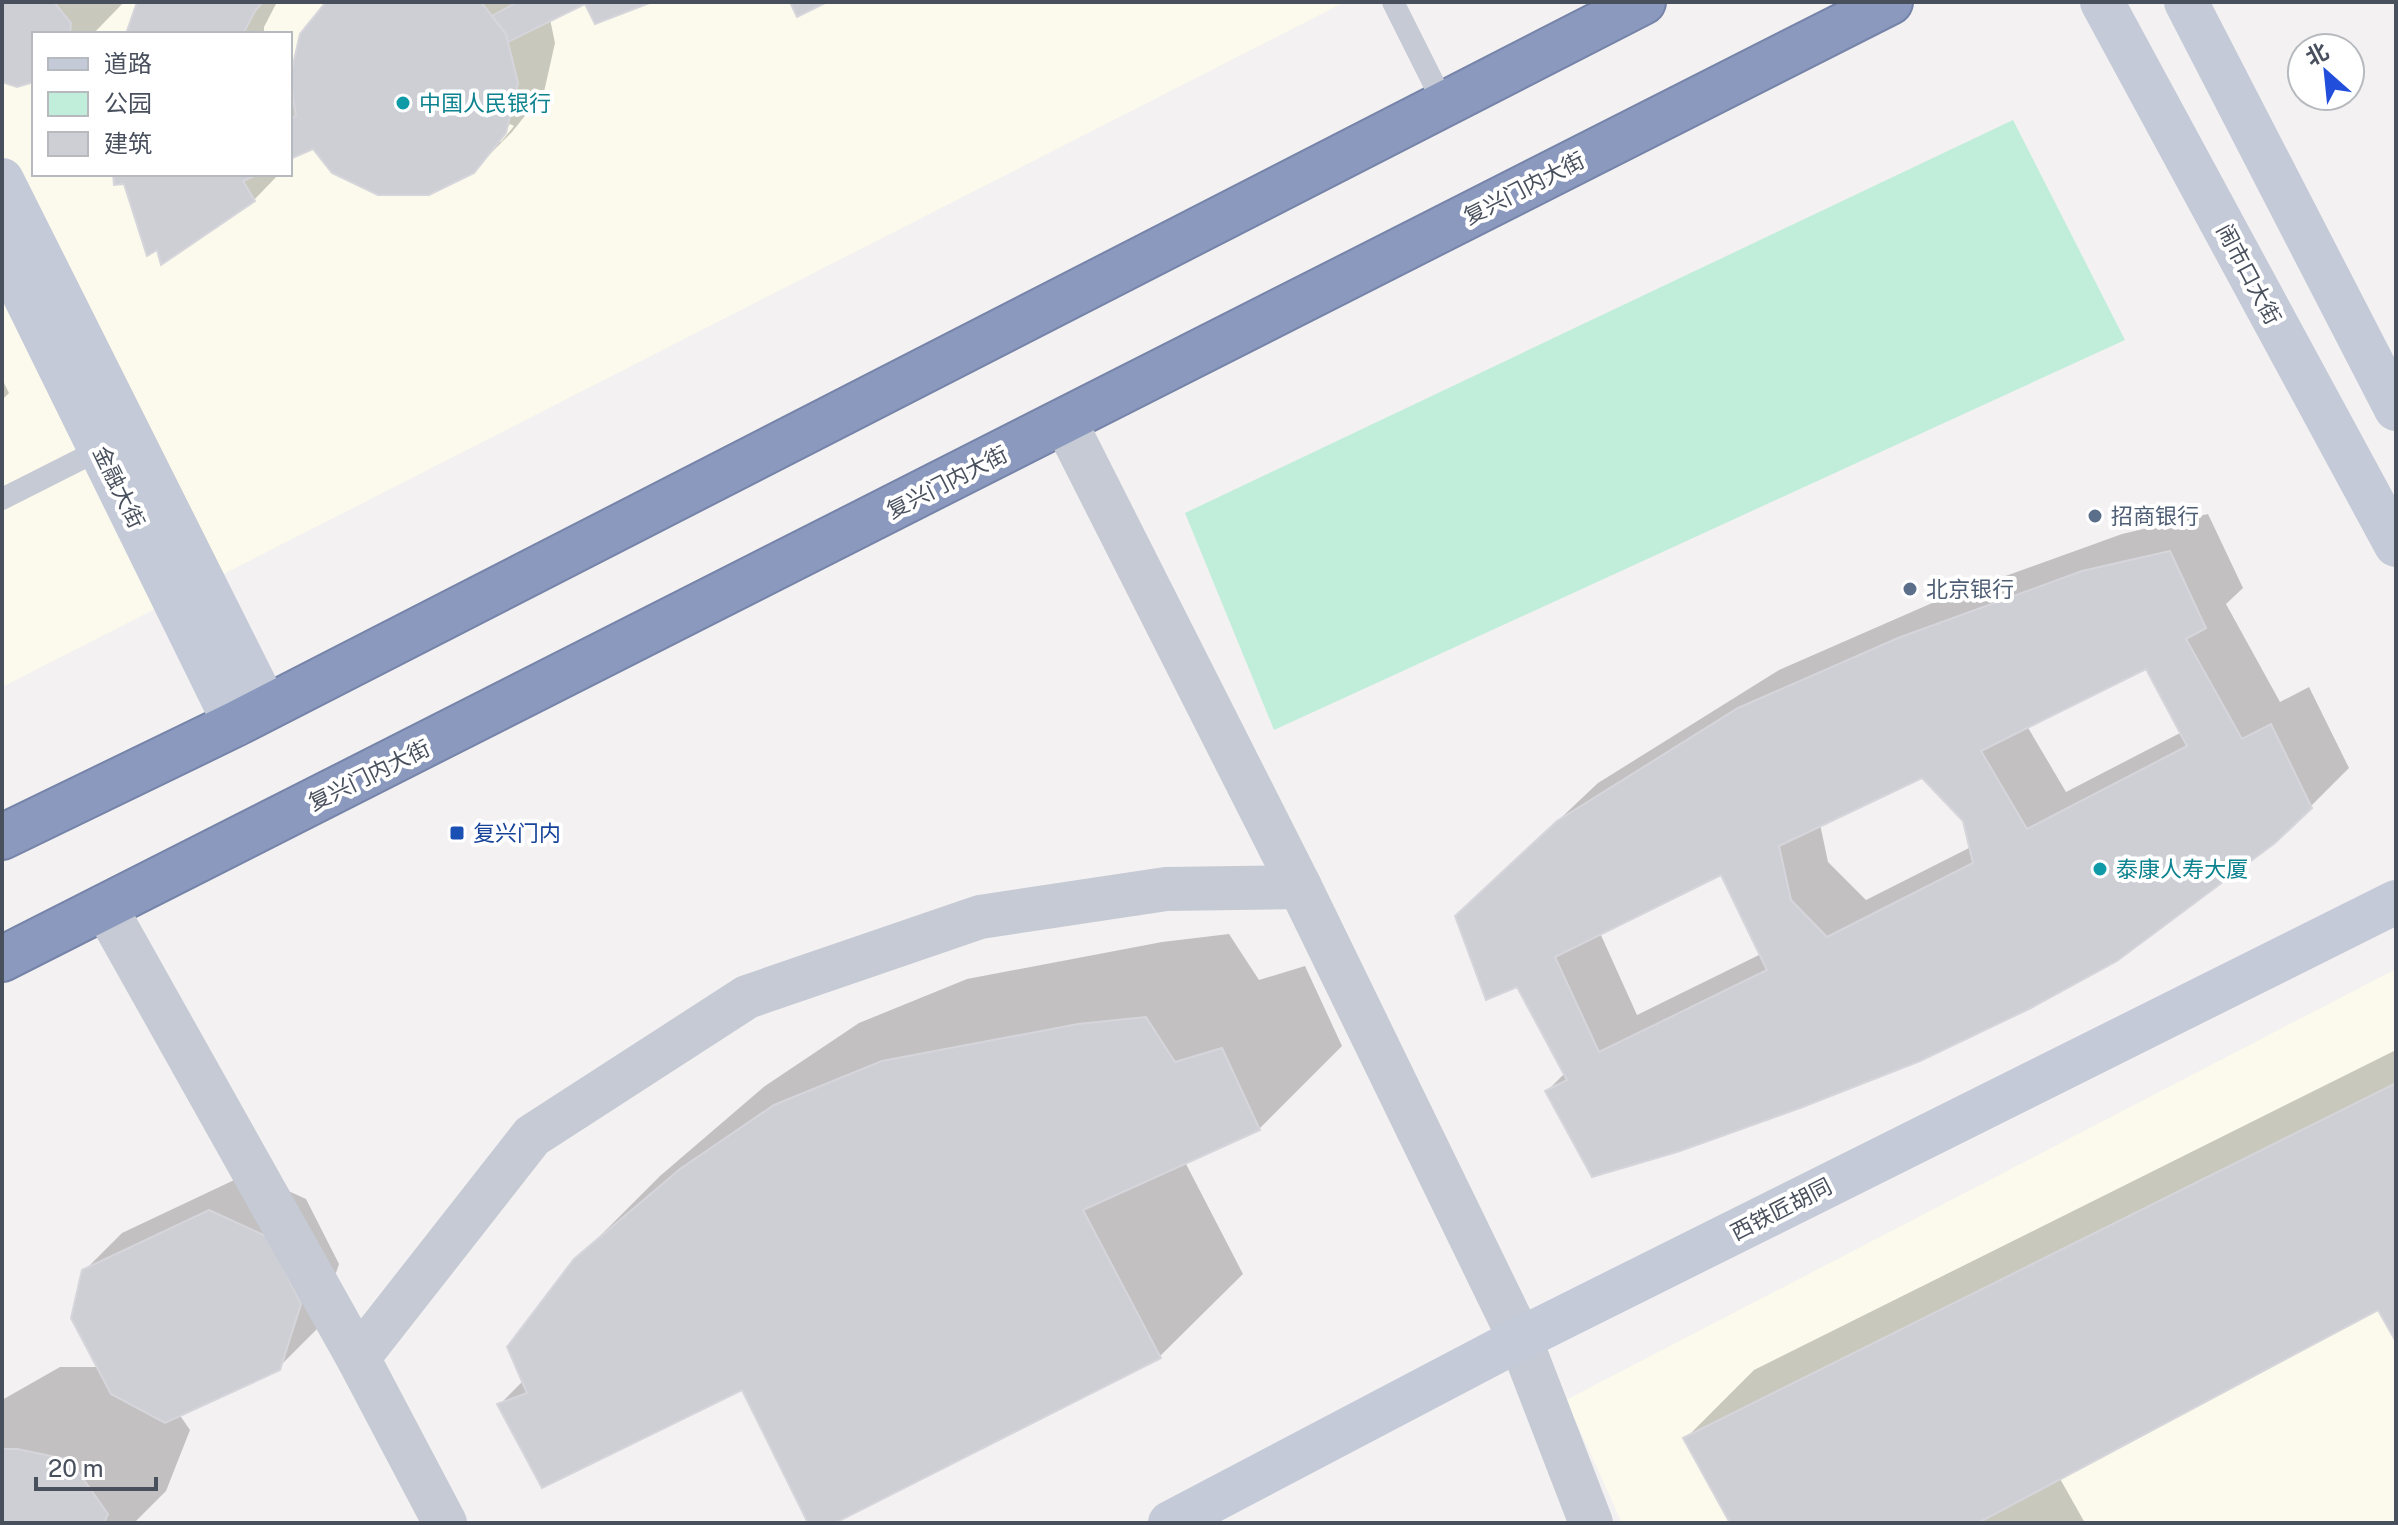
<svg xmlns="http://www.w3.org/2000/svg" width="2398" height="1525" font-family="'Public Sans','Noto Sans SC',sans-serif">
<rect width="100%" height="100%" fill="#f3f1f1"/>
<g fill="#fcfaec" fill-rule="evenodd">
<path d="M2 2H1345L2 687ZM34 34H290V174H34Z"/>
<polygon points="2396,969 2396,1523 1622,1523 1566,1400"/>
</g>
<polygon fill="#c1eedb" points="2013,120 2125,340 1274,730 1185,513"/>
<g fill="#0003" fill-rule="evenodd">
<polygon points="2,2 124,2 93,34 34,34 34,80 2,80"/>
<polygon points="140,2 277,2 264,27 264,34 128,34"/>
<path d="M328 2H583L550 19 555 43 544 92 512 132 473 171 313 146 290 157V101L294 99 291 84 302 35ZM510 124 514 126 501 142H496Z"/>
<polygon points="115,174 279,174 254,200 158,248 125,182"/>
<polygon points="2,379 9,393 2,400"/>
<path d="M2208 514 2243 588 2226 604 2280 702 2309 687 2349 768 2311 806 1547 1091 1565 1073 1518 985 1457 916 1598 783 1779 670 1939 600 2122 534ZM2147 667 2182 732 2066 792 2027 726ZM1922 775 1965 820 1971 847 1866 900 1828 862 1820 824ZM1722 873 1761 954 1637 1015 1600 933Z"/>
<polygon points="1229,934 1259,980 1305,966 1342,1046 1259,1129 1185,1162 1243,1274 1159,1357 830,1523 811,1523 743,1388 500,1404 524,1380 575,1261 660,1176 765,1086 859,1023 967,979 1162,942"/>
<polygon points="2396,1050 2396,1338 2379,1307 2059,1477 2085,1523 1733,1523 1686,1438 1754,1370"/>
<polygon points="249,1173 306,1199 339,1264 317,1329 278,1368 179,1414 190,1430 166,1491 134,1523 2,1523 2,1400 60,1367 99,1367 83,1272 122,1233"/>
</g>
<g fill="#cecfd5" stroke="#d5d5db" stroke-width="2" fill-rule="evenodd">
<polygon points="2,2 54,2 71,23 70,34 34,34 34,82 17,87 2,82"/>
<polygon points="137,2 263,2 255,11 243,34 126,34"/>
<polygon points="326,2 481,2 506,34 518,83 506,133 474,173 429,195 378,195 332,173 313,149 290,159 290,119 296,116 290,78 300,34"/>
<polygon points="517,2 584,2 585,4 508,42 506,34 492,16"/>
<polygon points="584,2 652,2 595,24"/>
<polygon points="790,2 827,2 797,17"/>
<polygon points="113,174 259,174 243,181 255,201 161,265 157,250 147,256 124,184 114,185"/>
<path d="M2170 551 2206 628 2186 639 2242 739 2271 724 2312 808 2275 843 2117 961 2031 1008 1920 1061 1800 1108 1680 1151 1592 1177 1545 1091 1567 1080 1517 987 1486 1000 1455 916 1557 821 1738 708 1898 638 2082 571ZM2146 669 2187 746 2027 829 1981 751ZM1922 778 1963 821 1973 863 1827 937 1791 900 1779 846ZM1721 875 1767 970 1599 1052 1555 957Z"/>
<polygon points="1146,1017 1175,1062 1222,1048 1260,1130 1083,1210 1161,1358 835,1523 808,1523 742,1390 542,1488 497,1404 527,1393 507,1347 574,1259 680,1169 774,1105 882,1061 1078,1024"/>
<polygon points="2396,1083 2396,1342 2378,1310 1978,1523 1730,1523 1683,1438"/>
<polygon points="209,1210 268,1237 301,1304 280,1370 165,1423 111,1394 71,1318 82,1270"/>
<polygon points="2,1449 17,1449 70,1460 108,1514 104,1523 2,1523"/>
</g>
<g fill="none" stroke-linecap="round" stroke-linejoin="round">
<g stroke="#7684a9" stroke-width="48">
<g id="highway">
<polyline points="2,837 235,724 1643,2"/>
<polyline points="2,959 1890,2"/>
</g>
</g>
<g stroke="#c5cad4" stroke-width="22">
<polyline points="1393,2 1444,104"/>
<polyline points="2,499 101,449"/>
</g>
<g stroke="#c5cad4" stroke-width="44">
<polyline points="1065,422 1300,887 1520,1339 1591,1523"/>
<polyline points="105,907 358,1358 445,1523"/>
<polyline points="358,1358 532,1136 747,997 980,917 1166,889 1300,887"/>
</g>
<g stroke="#c4cad8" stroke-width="44">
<polyline points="2102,2 2396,545"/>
<polyline points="2186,2 2396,409"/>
<polyline points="2,180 266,707"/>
<polyline points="2,250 235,724"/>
<polyline points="1170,1523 1520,1339 2396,902"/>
</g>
<use href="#highway" stroke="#8a99bd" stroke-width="44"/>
</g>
<g fill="#0f9aa8" stroke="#fff" stroke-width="3">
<circle cx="403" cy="103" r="8"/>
<circle cx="2100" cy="869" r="8"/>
</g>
<g fill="#5c6f8a" stroke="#fff" stroke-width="3">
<circle cx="2095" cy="516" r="8"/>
<circle cx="1910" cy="589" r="8"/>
</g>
<rect fill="#1a4fb4" stroke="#fff" stroke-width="3" x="449" y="825" width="16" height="16" rx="4"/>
<g text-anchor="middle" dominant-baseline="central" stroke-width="8" stroke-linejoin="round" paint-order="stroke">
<g font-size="22" fill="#0d838f" stroke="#fff" text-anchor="start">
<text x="419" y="103">中国人民银行</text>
<text x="2116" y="869">泰康人寿大厦</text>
</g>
<g font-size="22" fill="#49505d" stroke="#fff">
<text transform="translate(1524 188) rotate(-27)">复兴门内大街</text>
<text transform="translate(2249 274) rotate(62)">闹市口大街</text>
<text transform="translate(947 482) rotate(-27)">复兴门内大街</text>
<text transform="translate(119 487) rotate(64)">金融大街</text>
<text transform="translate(369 775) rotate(-26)">复兴门内大街</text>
<text transform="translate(1781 1209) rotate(-27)">西铁匠胡同</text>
</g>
<g font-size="22" fill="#4e5e75" stroke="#fff" text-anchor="start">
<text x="2111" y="516">招商银行</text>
<text x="1926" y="589">北京银行</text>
</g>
<g font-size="22" fill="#164399" stroke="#fff" text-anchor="start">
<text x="473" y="833">复兴门内</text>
</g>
</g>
<rect width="2398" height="1525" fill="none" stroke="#49505d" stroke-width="8"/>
<rect x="32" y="32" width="260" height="144" fill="#ffffff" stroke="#b6b9be" stroke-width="2"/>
<rect x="48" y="58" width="40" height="12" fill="#c4cad8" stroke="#b6b9be" stroke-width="2"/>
<text x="104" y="72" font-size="24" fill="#49505d">道路</text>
<rect x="48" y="92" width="40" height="24" fill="#c1eedb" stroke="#b6b9be" stroke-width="2"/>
<text x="104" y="112" font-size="24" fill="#49505d">公园</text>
<rect x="48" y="132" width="40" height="24" fill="#cecfd5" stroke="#b6b9be" stroke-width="2"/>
<text x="104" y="152" font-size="24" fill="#49505d">建筑</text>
<g transform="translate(2326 72) rotate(333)"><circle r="38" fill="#ffffff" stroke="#b6b9be" stroke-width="2"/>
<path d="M0-6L14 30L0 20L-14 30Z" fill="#214fdc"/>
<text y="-12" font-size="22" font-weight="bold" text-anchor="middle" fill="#49505d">北</text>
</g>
<path d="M36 1477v12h120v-12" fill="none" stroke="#49505d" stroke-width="4"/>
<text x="48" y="1477" font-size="24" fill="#49505d" stroke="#ffffff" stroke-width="6" paint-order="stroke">20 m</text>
</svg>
